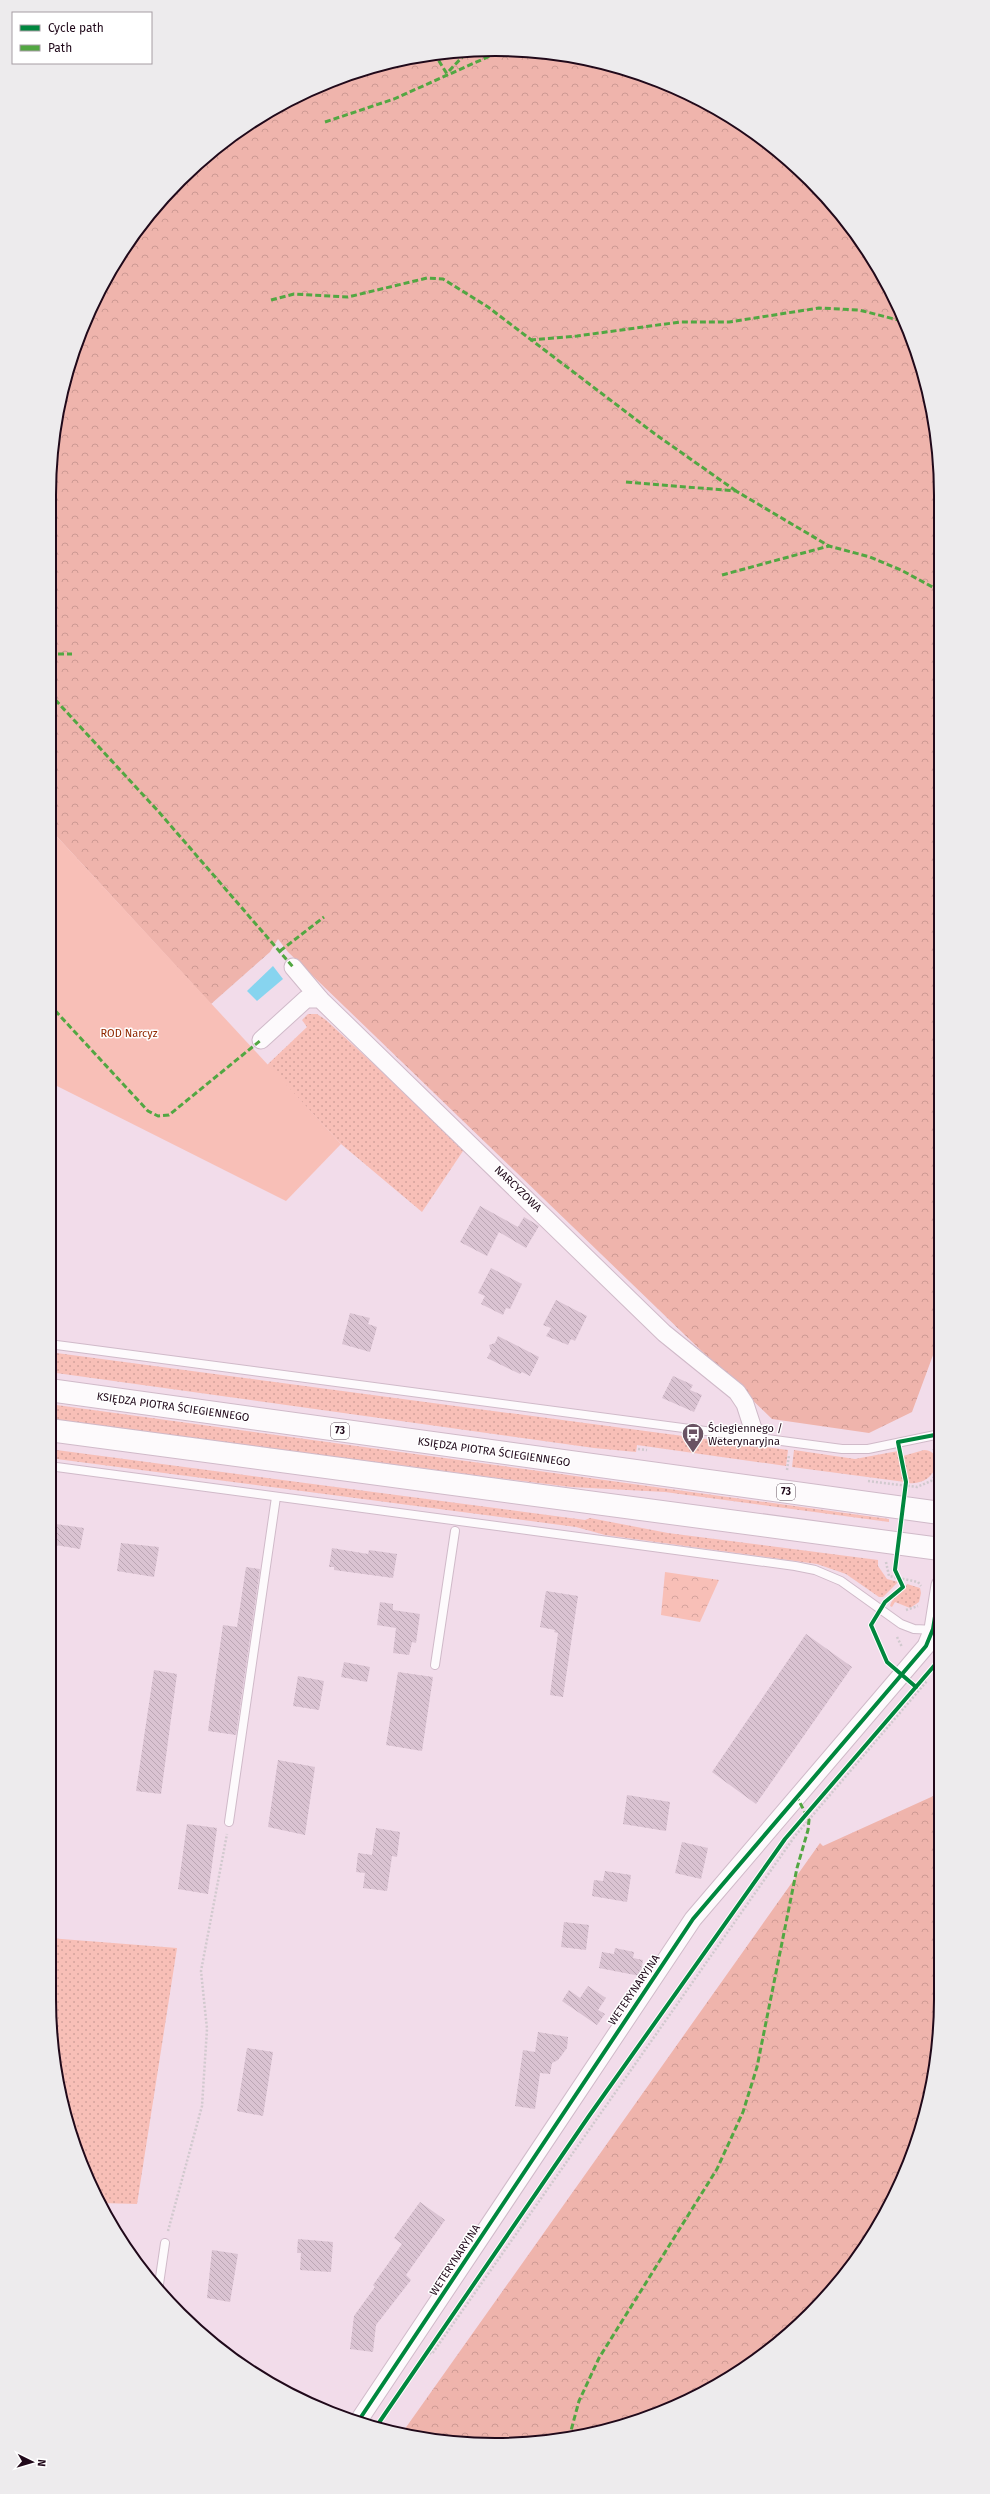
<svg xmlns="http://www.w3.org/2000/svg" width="990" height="2494" font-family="'Fira Sans',sans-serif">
<defs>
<pattern id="grass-dots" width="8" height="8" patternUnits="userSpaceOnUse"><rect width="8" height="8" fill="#f8bfb7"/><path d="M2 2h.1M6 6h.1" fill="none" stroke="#d4a39d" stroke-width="1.8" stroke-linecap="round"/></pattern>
<pattern id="forest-crowns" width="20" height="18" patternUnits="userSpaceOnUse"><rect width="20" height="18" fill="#efb4ac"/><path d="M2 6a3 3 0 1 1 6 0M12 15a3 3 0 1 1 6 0" fill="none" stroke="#cd9993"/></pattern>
<pattern id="park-crowns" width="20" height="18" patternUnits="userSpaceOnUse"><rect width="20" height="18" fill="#f8bfb7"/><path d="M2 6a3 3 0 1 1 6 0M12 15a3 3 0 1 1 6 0" fill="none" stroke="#d4a39d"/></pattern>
<pattern id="building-back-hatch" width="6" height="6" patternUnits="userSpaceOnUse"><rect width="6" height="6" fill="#dac3d2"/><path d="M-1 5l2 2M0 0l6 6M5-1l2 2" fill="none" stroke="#bba6b4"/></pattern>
</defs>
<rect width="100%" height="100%" fill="#f2dcea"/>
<g fill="url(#grass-dots)">
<polygon points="308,1014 317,1014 326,1020 465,1148 422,1212 341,1144 267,1065 307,1027 302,1020"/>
<polygon points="49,1352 788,1450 786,1466 637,1445 636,1452 594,1448 49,1372"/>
<polygon points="49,1404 889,1519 889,1522 665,1492 571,1487 505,1479 49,1419"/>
<polygon points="49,1449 585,1520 590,1518 668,1533 878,1560 878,1566 887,1579 898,1582 883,1597 879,1597 846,1574 817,1564 605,1535 576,1527 49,1458"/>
<polygon points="794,1450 855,1459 898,1451 905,1482 792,1467"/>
<path d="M924 1450C947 1451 936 1486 909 1483L903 1456Z"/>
<path d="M907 1584 920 1588 921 1593 919 1602 910 1608 895 1602 892 1607 890 1606C892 1596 904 1594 907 1584Z"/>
<path d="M49 1938 177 1948 137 2204 100 2203C91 2183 80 2163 73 2142 50 2077 49 2006 49 1938Z"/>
</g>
<g fill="url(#forest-crowns)">
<polygon points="524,50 611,64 692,95 743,124 830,201 866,247 907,324 937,437 939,1339 912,1412 869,1433 772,1419 288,952 278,939 270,952 211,1004 49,828 49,495 64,379 95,298 141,223 201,160 272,109 352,73 437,53"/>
<polygon points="940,1793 941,1999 926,2115 895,2196 849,2270 810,2315 743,2370 666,2411 582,2436 524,2444 437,2441 402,2433 820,1843 823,1846"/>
</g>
<polygon fill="url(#park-crowns)" points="665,1572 719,1580 700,1622 661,1615"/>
<polygon fill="#f8bfb7" points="49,828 341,1144 286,1201 49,1082"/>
<polygon fill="#87d4ef" points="273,966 283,979 257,1001 247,991"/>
<g fill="url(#building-back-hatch)">
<polygon points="480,1206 518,1227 524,1217 539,1226 526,1248 499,1232 487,1256 460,1242"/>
<polygon points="491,1268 522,1284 510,1309 506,1308 503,1315 481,1304 485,1296 478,1293"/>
<polygon points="556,1300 587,1316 575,1341 571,1339 568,1345 546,1336 551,1328 543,1325"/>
<polygon points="350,1313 370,1318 368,1324 377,1327 370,1352 342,1344"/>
<polygon points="498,1336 539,1357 530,1376 522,1372 520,1374 487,1358 491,1351 489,1345 495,1343"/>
<polygon points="673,1376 693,1385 690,1390 702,1395 694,1412 662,1398"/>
<polygon points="49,1523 84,1528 80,1549 49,1544"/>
<polygon points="121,1543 159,1547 154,1577 117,1571"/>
<polygon points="332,1548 368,1554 369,1550 397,1554 393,1578 334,1570 334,1567 329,1567"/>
<polygon points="246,1567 260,1569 236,1735 208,1731 223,1625 237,1627"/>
<polygon points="546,1591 578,1596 563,1697 550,1695 558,1633 554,1632 555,1630 540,1627"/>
<polygon points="380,1602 393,1604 393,1610 420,1614 416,1643 412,1642 409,1655 393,1653 396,1628 377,1625"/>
<polygon points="806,1634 852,1667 756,1804 712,1772"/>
<polygon points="344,1662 370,1667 367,1682 341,1677"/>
<polygon points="154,1670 177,1674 161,1794 136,1791"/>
<polygon points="398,1672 433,1677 422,1751 386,1745"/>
<polygon points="298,1676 324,1681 319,1710 293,1706"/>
<polygon points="278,1760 315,1767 305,1835 268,1827"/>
<polygon points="627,1795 670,1802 666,1831 623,1824"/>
<polygon points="187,1824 217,1828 208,1894 178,1889"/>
<polygon points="376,1828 400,1832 397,1857 392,1856 387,1891 363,1888 365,1873 356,1872 358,1853 372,1855"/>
<polygon points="682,1842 708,1848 701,1879 675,1873"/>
<polygon points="605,1871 631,1875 627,1902 592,1896 594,1880 603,1881"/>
<polygon points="564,1922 589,1925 586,1950 561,1947"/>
<polygon points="615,1948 634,1952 633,1958 643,1960 640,1976 599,1968 602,1952 614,1954"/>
<polygon points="588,1986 606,1998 598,2010 605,2014 597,2025 562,2001 569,1990 580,1998"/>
<polygon points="538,2032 568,2037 567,2048 558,2060 552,2063 550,2074 540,2073 535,2109 515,2106 523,2050 535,2052"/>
<polygon points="247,2048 273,2052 263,2116 237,2111"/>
<polygon points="420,2202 445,2220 406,2275 411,2280 376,2325 373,2352 350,2349 354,2316 375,2287 373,2285 402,2244 394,2238"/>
<polygon points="298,2239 333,2242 331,2272 300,2270 301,2253 297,2253"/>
<polygon points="212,2250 238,2254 230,2302 207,2298"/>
</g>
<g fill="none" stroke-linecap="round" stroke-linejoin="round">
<g stroke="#d0bac9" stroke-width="10">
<g id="service">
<polyline points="49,1344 842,1449 868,1449 940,1434"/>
<polyline points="49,1466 795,1566 815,1570 841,1581 901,1624 914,1629 935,1630"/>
<polyline points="435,1665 455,1531"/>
<polyline points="229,1822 276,1497"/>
<polyline points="158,2291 165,2243"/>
</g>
</g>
<g stroke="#d0bac9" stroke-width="19">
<g id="minor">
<polyline points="293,967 320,999"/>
<polyline points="261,1040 306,999 320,999 664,1333 737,1392 745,1404 756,1438"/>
<polyline points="357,2423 693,1919 926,1646 933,1629 940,1585"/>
</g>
</g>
<g stroke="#d0bac9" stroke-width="24">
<g id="primary">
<polyline points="49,1390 940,1513"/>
<polyline points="49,1430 940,1549"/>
</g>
</g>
<g stroke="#d1c9ce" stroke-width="2.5" stroke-dasharray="2 2" stroke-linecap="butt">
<polyline points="638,1449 647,1450"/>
<polyline points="787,1470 789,1455"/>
<polyline points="868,1481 917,1487 931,1481 938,1472 939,1459 933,1449"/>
<polyline points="886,1562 889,1576 918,1582 921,1586"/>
<polyline points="906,1610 918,1606"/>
<polyline points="897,1637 902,1647"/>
<polyline points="168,2231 202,2106 207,2029 201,1971 227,1834"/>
<polyline points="426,2351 432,2354 795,1836 927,1681 922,1678"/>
</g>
<use href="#service" stroke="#fdfafc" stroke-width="8"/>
<use href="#minor" stroke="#fdfafc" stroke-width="17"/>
<use href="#primary" stroke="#fdfafc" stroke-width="22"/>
<g stroke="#52a742" stroke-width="3" stroke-dasharray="6 3" stroke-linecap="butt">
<polyline points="434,53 447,74"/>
<polyline points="449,71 467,52"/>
<polyline points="325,122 394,99 501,51"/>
<polyline points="271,300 294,294 348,297 427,278 443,279 488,307 655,434 736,491"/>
<polyline points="530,340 577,336 680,322 729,322 819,308 859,310 906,322"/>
<polyline points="626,482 736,491 829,546 870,557 901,570 938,590"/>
<polyline points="722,575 829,546"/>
<polyline points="49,654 72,654"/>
<polyline points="49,693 158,811 293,967"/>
<polyline points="280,951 324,917"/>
<polyline points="49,1004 148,1111 158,1116 169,1115 261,1040"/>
<polyline points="569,2438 579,2401 599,2358 717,2169 743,2112 757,2067 797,1868 808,1830 809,1820 798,1799"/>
</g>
<g stroke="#fff" stroke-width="6">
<g id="cycleway">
<polyline points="916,1687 887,1662 871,1625 885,1602 903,1587 895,1570 906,1482 898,1442 940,1434"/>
<polyline points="357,2423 693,1919 926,1646 933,1629 940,1585"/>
<polyline points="376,2427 589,2116 785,1839 940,1659"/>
</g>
</g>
<use href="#cycleway" stroke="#00873e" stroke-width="4"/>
</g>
<defs>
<g id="bus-pin" transform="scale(1.15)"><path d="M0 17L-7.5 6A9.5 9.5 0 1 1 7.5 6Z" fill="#6a5363" stroke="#fff"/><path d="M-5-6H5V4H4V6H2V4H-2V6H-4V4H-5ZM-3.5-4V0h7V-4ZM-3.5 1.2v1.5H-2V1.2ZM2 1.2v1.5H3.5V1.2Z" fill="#fff"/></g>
</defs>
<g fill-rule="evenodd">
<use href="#bus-pin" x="693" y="1434"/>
</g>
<g text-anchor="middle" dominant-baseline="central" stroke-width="3" stroke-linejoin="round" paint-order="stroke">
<g fill="#fff" stroke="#63535f" stroke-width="1">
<rect x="331" y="1423" width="18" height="16" rx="3"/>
<rect x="777" y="1484" width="18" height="16" rx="3"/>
</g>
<g font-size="10" font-weight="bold" fill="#20091a">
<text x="340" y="1431">73</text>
<text x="786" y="1492">73</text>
</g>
<g font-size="11" fill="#902900" stroke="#fff">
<text x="129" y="1033">ROD Narcyz</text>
</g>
<g font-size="11" fill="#20091a" stroke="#fff">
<text transform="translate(518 1189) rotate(44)">NARCYZOWA</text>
<text transform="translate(173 1407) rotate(8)">KSIĘDZA PIOTRA ŚCIEGIENNEGO</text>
<text transform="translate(494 1452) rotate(8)">KSIĘDZA PIOTRA ŚCIEGIENNEGO</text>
<text transform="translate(634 1990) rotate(-56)">WETERYNARYJNA</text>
<text transform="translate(455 2260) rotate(-57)">WETERYNARYJNA</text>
</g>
<g font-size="11" fill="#20091a" stroke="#fff" text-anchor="start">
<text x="708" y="1428">Ściegiennego /<tspan x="708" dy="13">Weterynaryjna</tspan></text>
</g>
</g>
<path d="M0 0H990V2494H0ZM495 56H495A439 439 0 0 1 934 495V1999A439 439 0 0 1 495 2438H495A439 439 0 0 1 56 1999V495A439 439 0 0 1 495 56Z" fill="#edebed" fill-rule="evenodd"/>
<path fill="none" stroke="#20091a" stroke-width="2" d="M495 56H495A439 439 0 0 1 934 495V1999A439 439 0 0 1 495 2438H495A439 439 0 0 1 56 1999V495A439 439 0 0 1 495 56Z"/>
<rect x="12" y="12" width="140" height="52" fill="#ffffff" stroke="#a69da3"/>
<rect x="20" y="25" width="20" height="6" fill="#00873e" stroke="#a69da3"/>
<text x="48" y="32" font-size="12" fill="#20091a">Cycle path</text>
<rect x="20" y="45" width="20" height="6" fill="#52a742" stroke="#a69da3"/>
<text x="48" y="52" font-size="12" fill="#20091a">Path</text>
<g transform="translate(32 2462) rotate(95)" stroke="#ffffff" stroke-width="3" paint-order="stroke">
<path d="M0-3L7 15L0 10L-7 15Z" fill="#20091a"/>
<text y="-6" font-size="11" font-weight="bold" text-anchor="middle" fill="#20091a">N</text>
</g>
</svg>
